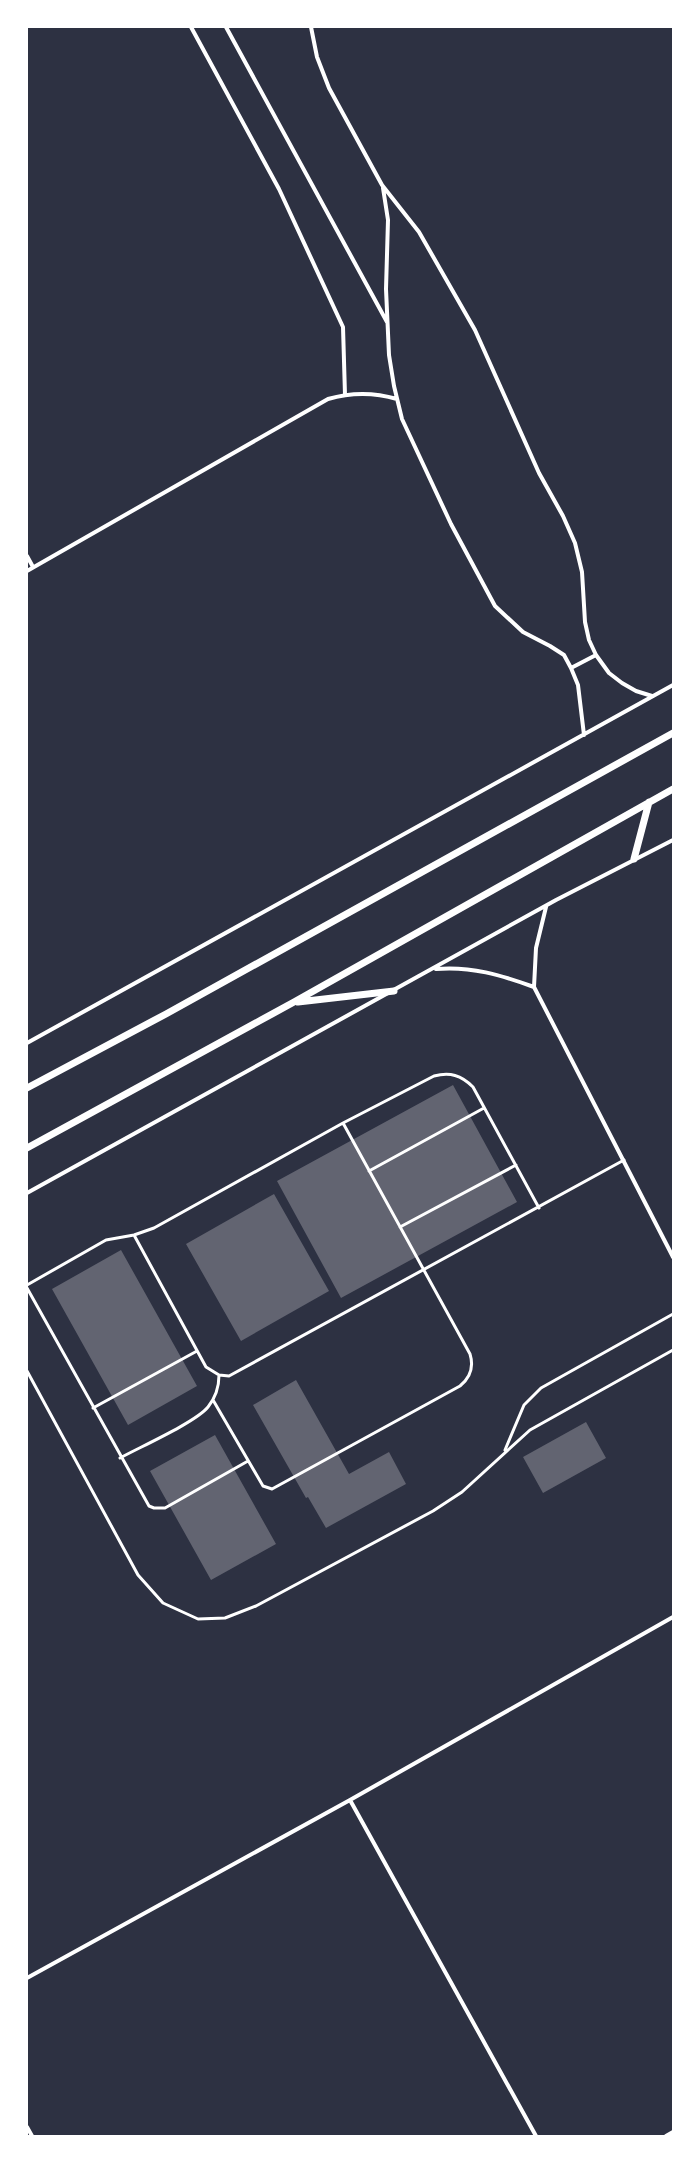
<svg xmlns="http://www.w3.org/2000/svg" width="700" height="2163" viewBox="0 0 700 2163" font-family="'Playfair Display',serif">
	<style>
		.building { fill: #626471 }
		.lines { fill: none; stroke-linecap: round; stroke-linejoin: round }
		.service { stroke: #fff; stroke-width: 3 }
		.minor { stroke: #fff; stroke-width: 4 }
		.tertiary { stroke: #fff; stroke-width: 7 }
	</style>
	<rect width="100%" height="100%" fill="#2d3142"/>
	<!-- building -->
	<path class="building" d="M453 1085 517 1202 341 1298 277 1181Z
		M274 1194 329 1291 241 1341 186 1244Z
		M121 1250 197 1386 128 1425 52 1289Z
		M296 1380 349 1474 389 1452 406 1484 326 1528 308 1497 306 1498 253 1405Z
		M586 1422 606 1458 543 1493 523 1457Z
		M215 1435 276 1544 211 1580 150 1471Z"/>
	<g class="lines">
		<!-- service -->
		<path class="service" d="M369 1171 484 1108
			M400 1227 516 1165
			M134 1235 206 1367 219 1375 229 1376 624 1160
			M27 1285 106 1240 134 1235 154 1228 343 1123 434 1076C450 1072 461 1075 473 1087L539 1208
			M27 1288 149 1506 154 1508H165L248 1461
			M27 1371 138 1575 163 1603 198 1619 225 1618 256 1606 433 1511 462 1492 530 1430 673 1350
			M213 1400 263 1486 272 1489 460 1386C471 1377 474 1367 470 1354L343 1123
			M93 1408 197 1351
			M505 1450 524 1405 541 1388 673 1314
			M120 1458C140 1447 196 1422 208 1407 216 1397 219 1387 219 1375"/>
		<!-- minor -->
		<path class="minor" d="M191 27 279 189 343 327 345 395
			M226 27 387 322
			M311 27 317 57 329 88 382 185 419 232 475 330 539 473 563 516 575 543 582 572 585 622 589 640 596 655 609 673 622 683 636 691 652 696
			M383 188 388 220 386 289 389 355 394 386 402 419 451 524 495 606 523 632 550 646 564 655 571 668 578 685 584 735
			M27 556 33 567
			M27 571 328 399C352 392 373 392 397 399
			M571 668 596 655
			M546 907 536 948 534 987 673 1257
			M436 969C471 966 501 975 534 987
			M27 1043 673 685
			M27 1193 556 900 673 840
			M350 1800 536 2136
			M27 1978 350 1800 673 1617
			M27 2127 32 2136
			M666 2136 673 2132"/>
		<!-- tertiary -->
		<path class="tertiary" d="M634 859 649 802
			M298 1002 394 991
			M27 1088 166 1014 673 733
			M27 1148 294 1002 673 789"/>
	</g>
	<!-- border -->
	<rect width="700" height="2163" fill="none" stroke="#ffffff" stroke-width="56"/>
</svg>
